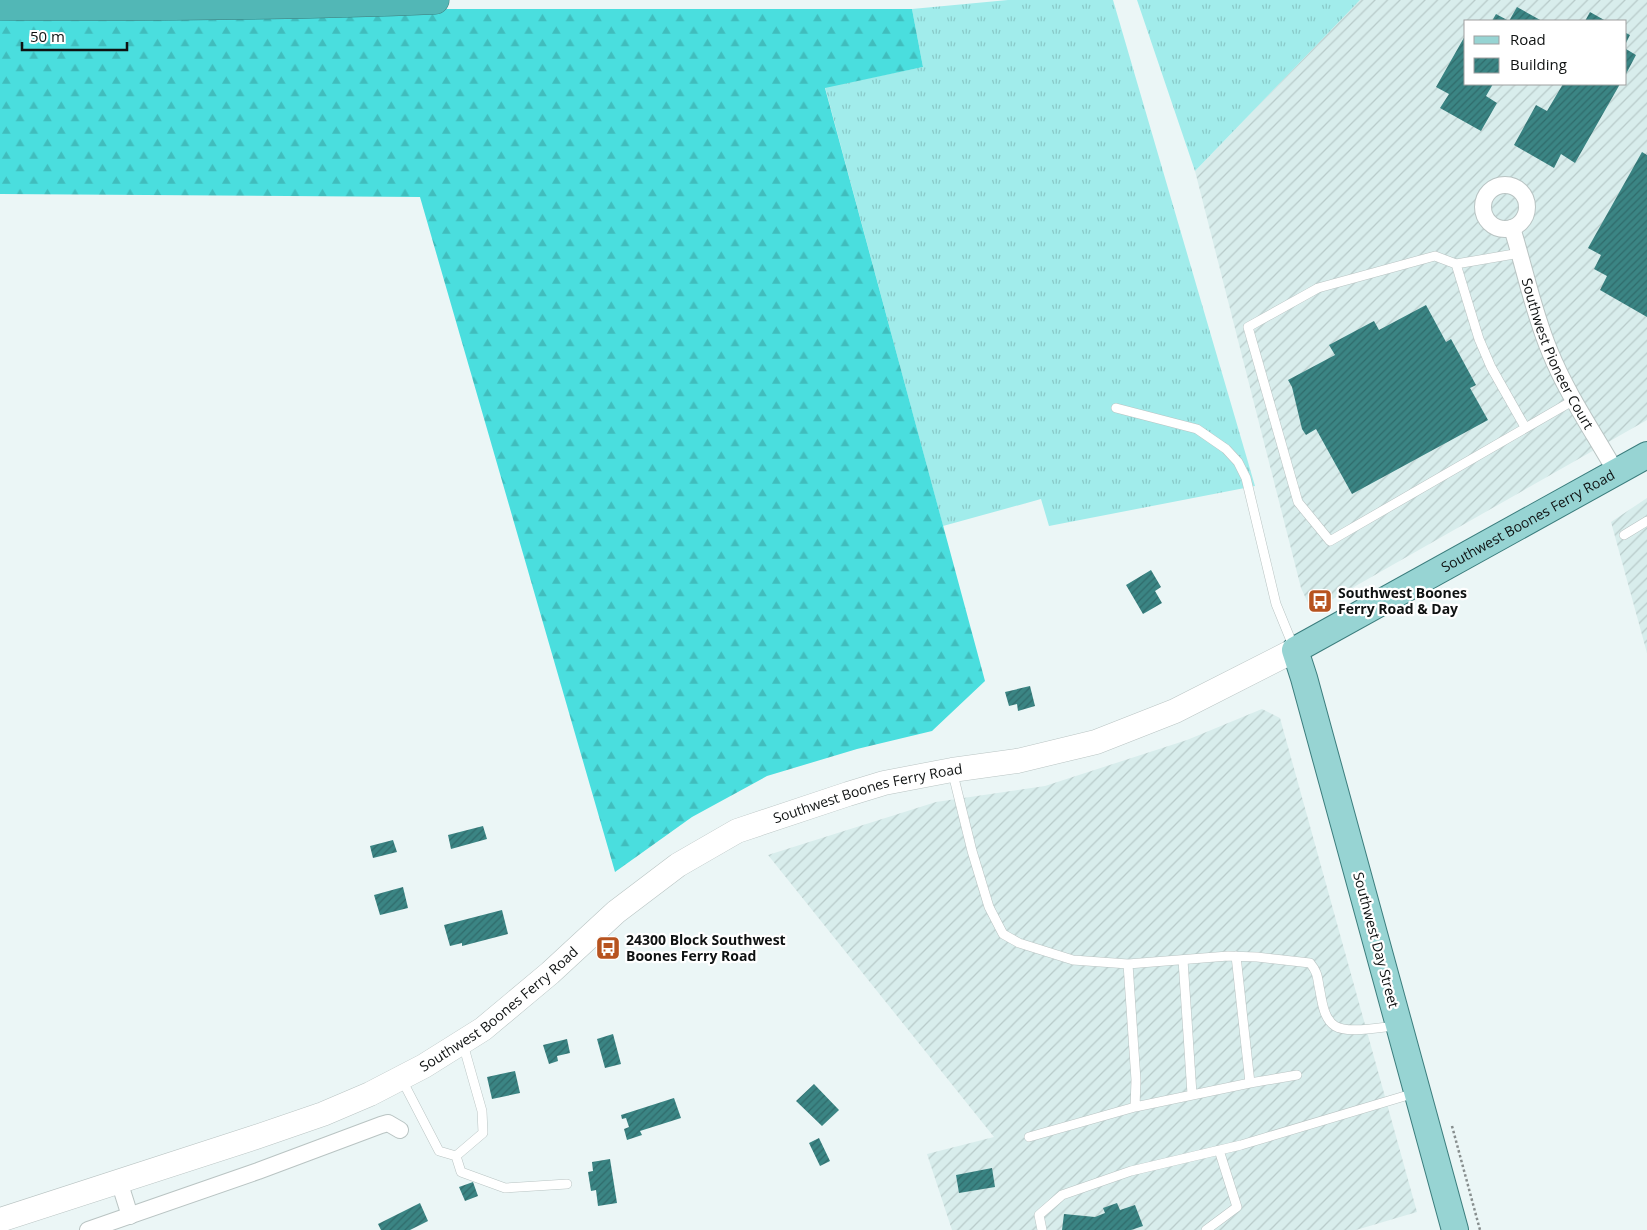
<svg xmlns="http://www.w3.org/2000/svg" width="1647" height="1230" viewBox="0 0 1647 1230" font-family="'Open Sans',sans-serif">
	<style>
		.industrial { fill: url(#industrial-furrows); fill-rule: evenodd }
		.grass { fill: url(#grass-tufts) }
		.forest { fill: url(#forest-firs) }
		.building { fill: url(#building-hatch) }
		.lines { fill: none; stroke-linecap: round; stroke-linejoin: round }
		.service-casing { stroke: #b9c4c3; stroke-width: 10 }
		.minor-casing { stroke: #b9c4c3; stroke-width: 18 }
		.secondary-casing { stroke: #b9c4c3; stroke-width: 25 }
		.primary-casing { stroke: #3b7d7d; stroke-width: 28 }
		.motorway-casing { stroke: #3b7d7d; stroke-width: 29 }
		.path { stroke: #878e8e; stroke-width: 2.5; stroke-dasharray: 2.5 2.5; stroke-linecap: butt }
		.service { stroke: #fff; stroke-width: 9 }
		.minor { stroke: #fff; stroke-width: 16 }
		.secondary { stroke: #fff; stroke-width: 24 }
		.primary { stroke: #97d4d3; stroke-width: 26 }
		.motorway { stroke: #52b7b6; stroke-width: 28 }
		.labels { text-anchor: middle; stroke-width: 4.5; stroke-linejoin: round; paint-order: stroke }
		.street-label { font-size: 14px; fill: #0f1212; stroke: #fff }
		.poi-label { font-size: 14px; font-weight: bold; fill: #0f1212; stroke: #fff; text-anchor: start }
	</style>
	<defs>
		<pattern id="industrial-furrows" width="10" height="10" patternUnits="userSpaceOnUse" patternTransform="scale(1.25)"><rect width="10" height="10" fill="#d8edec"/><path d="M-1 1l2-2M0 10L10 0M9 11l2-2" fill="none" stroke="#b8cac9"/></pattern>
		<pattern id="grass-tufts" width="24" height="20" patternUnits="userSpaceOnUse" patternTransform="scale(1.25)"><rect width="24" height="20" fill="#a1eceb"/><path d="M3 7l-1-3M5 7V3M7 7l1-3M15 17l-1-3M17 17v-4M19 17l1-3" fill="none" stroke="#89c9c8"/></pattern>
		<pattern id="forest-firs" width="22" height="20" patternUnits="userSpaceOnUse" patternTransform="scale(1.25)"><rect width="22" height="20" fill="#4adede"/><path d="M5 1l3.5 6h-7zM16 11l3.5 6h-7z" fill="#40bdbd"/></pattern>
		<pattern id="building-hatch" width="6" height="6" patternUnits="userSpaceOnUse" patternTransform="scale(1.25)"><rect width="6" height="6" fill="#3b8584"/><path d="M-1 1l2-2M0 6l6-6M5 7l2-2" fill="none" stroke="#306b6b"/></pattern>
	</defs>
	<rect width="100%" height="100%" fill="#ebf6f6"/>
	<!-- industrial -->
	<path class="industrial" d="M1360 0H1647V420L1324 604 1308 603 1301 588 1195 171ZM1466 21H1626V84H1466Z
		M1647 498V653L1611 522Z
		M1262 709 1280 718 1417 1212 1356 1230H952L927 1154 994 1137 768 855 936 802 1045 786 1187 740Z"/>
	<!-- grass -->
	<path class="grass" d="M1008 0H1113L1255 486 1049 526 1041 499 943 526 825 87 923 67 912 9Z
		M1137 0H1360L1195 171Z"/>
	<!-- forest -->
	<path class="forest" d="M0 9H912L923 67 825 88 985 681 932 731 857 749 767 776 692 817 615 872 420 197 0 194Z"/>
	<!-- building -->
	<path class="building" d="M1517 7 1542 21H1492L1496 14 1509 21Z
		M1590 12 1606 21H1585Z
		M1626 33 1630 35 1626 43Z
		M1466 34V84H1493L1486 96 1497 103 1481 131 1440 108 1449 94 1436 87Z
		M1626 49 1636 55 1626 74Z
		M1563 84H1620L1575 163 1561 154 1554 168 1514 145 1536 105 1547 111Z
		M1642 152 1647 155V317L1600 290 1607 276 1594 269 1601 255 1588 248Z
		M1426 305 1446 342 1451 339 1476 385 1470 388 1488 420 1352 494 1316 429 1306 435 1302 429 1292 387 1288 380 1335 355 1329 345 1374 321 1379 330Z
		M1151 570 1161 587 1155 591 1162 603 1143 614 1126 585Z
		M1030 686 1035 706 1018 711 1017 704 1009 706 1005 692Z
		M483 826 487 839 451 849 448 835Z
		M393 840 397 852 373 858 370 846Z
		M403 887 408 908 380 915 374 895Z
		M502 910 508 934 462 946V943L450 946 444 925Z
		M613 1034 621 1064 605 1068 597 1039Z
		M567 1039 570 1053 557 1056 558 1061 549 1064 543 1045Z
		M515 1071 520 1093 492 1099 487 1077Z
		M814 1084 839 1110 822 1126 796 1101Z
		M674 1098 681 1118 640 1131 642 1135 627 1140 624 1129 629 1127 626 1118 622 1119 621 1115Z
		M819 1138 830 1161 820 1166 809 1143Z
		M610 1159 617 1203 598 1206 596 1190 591 1191 588 1172 593 1171 592 1162Z
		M992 1168 995 1187 959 1193 956 1175Z
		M473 1182 478 1196 465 1201 459 1187Z
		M420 1203 428 1221 410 1230H381L378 1224Z
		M1117 1203 1120 1210 1135 1205 1143 1226 1131 1230H1062L1064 1214 1095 1217 1105 1213 1103 1208Z"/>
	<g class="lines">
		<defs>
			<path id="service" d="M1520 253 1456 264 1435 256 1318 288 1248 327 1298 502 1330 541 1574 400
				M1456 264 1479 339 1491 367 1525 427
				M1116 408 1197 429 1226 449 1238 462 1246 478 1276 604 1294 648
				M1624 535 1647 521
				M952 770 972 851 989 907 1003 934 1019 943 1073 960 1128 964 1228 956 1257 957 1310 963C1319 974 1317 978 1320 991 1322 1002 1324 1019 1335 1026 1347 1034 1381 1027 1396 1026
				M1183 960 1192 1094
				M401 1078 439 1151 456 1156 483 1133 482 1111 463 1044
				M1250 1083 1297 1075
				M1135 1107 1250 1083 1236 956
				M1029 1137 1135 1107 1136 1080 1128 964
				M456 1156 461 1172 505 1188 567 1184
				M1042 1230 1039 1215 1062 1195 1131 1171 1241 1145 1415 1093
				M1206 1230 1237 1207 1219 1150"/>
			<g id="minor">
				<circle cx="1505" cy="207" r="22"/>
				<path id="s1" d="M1512 228C1525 269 1533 312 1550 352 1567 394 1594 433 1616 472"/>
				<path d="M119 1181 130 1216"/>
				<path d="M88 1230 258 1171 381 1125 388 1123 400 1130"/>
			</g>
			<g id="secondary">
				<path id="s2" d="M0 1220 253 1138 323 1114 370 1094 424 1066 483 1029 550 973 616 912 678 865 737 831 848 794 884 783 952 770 1017 761 1096 742 1175 711 1295 650"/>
			</g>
			<g id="primary">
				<path id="s3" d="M1455 1230 1304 678 1295 650 1647 455"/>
			</g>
			<path id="motorway" d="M0 6C145 7 290 6 435 0"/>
		</defs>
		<!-- service casing -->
		<use href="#service" class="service-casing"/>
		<!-- minor casing -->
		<use href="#minor" class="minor-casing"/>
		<!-- secondary casing -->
		<use href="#secondary" class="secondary-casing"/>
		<!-- primary casing -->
		<use href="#primary" class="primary-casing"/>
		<!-- motorway casing -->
		<use href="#motorway" class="motorway-casing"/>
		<!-- path -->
		<path class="path" d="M1452 1126 1480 1230"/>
		<!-- service -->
		<use href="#service" class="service"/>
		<!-- minor -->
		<use href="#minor" class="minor"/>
		<!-- secondary -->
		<use href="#secondary" class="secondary"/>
		<!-- primary -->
		<use href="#primary" class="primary"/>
		<!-- motorway -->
		<use href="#motorway" class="motorway"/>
	</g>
	<!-- icons -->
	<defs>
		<symbol id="bus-square" viewBox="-11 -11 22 22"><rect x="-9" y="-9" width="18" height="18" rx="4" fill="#b7531f" stroke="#fff"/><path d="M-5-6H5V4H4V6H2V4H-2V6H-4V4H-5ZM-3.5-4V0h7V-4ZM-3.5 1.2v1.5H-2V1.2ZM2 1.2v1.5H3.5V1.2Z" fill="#fff"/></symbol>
	</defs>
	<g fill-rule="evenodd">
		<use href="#bus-square" x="1306" y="587" width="28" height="28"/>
		<use href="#bus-square" x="594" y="934" width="28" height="28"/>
	</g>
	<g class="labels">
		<!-- street labels -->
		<g class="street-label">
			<text dy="5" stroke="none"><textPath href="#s1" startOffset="134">Southwest Pioneer Court</textPath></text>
			<text dy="5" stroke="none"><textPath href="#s3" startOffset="868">Southwest Boones Ferry Road</textPath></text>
			<text dy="5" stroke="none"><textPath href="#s2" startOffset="981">Southwest Boones Ferry Road</textPath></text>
			<text transform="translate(1376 940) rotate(75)" y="5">Southwest Day Street</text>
			<text dy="5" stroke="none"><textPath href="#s2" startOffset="546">Southwest Boones Ferry Road</textPath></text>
		</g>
		<!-- poi labels -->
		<g class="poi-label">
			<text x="1338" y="598">Southwest Boones<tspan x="1338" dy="16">Ferry Road &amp; Day</tspan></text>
			<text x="626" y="945">24300 Block Southwest<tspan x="626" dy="16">Boones Ferry Road</tspan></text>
		</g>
	</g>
	<!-- legend -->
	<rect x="1464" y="20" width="162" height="65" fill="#ffffff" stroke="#9fa0a0"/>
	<rect x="1474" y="36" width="25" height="8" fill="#97d4d3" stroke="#9fa0a0"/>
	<text x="1510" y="45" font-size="15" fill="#0f1212">Road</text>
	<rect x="1474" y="58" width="25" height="15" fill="url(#building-hatch)" stroke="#9fa0a0"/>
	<text x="1510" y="70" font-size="15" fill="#0f1212">Building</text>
	<!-- scale -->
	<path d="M22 42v8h105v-8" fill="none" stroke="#0f1212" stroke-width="2.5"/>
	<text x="30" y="42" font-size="15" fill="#0f1212" stroke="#ffffff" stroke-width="4" paint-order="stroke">50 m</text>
</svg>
